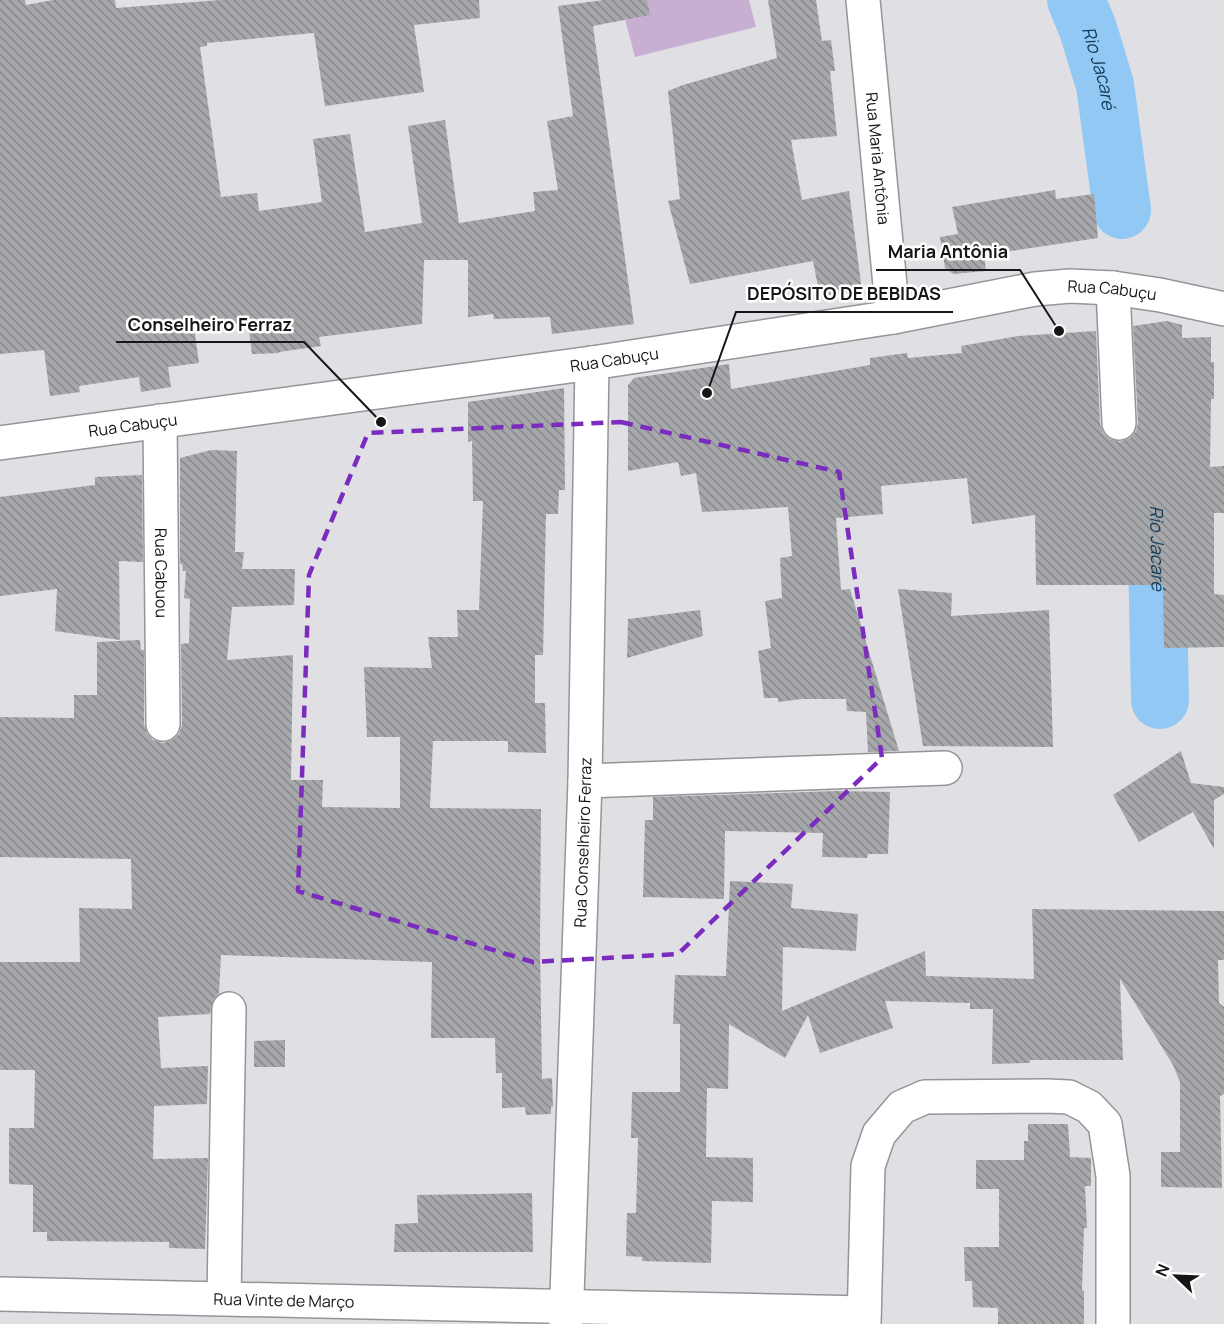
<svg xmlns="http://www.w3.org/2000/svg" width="1224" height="1324" viewBox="0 0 1224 1324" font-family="Manrope,sans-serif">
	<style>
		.green { fill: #c8afd2 }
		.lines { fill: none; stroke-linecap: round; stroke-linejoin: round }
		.river { stroke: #92c8f4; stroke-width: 58 }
		.building { fill: url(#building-back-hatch) }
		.minor-casing { stroke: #959599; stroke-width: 36 }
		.minor { stroke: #fff; stroke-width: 33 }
		.marked { fill: none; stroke: #7b2cbf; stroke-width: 4.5; stroke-dasharray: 12 8; stroke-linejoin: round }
		.labels { text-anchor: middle; stroke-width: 5; stroke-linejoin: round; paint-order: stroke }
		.street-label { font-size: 16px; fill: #161617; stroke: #fff }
		.water-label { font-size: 18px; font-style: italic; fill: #133c5a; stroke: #fff }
		.leader { fill: none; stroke: #161617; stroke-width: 2 }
		.callout-dot { fill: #161617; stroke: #fff; stroke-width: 2 }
		.callout-label { font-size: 18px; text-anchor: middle; font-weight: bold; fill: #161617; stroke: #fff; stroke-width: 5; stroke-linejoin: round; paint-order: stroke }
	</style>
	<defs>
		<pattern id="building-back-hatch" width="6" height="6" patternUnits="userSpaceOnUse" patternTransform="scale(1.5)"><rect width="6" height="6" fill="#a6a8ab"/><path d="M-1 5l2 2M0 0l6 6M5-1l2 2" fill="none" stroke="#86888a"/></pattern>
	</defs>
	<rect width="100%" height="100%" fill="#e0e0e4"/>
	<!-- green -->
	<path class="green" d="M620 0H749L756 27 635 57Z"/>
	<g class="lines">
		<!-- river -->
		<g class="river">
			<path id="s1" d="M1076 0 1088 29 1105 85 1122 210"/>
			<path id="s2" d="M1156 504 1160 700"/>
		</g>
	</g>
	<!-- building -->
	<path class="building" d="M0 0H25L26 5 53 0H115L116 8 220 0H479L480 18 414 25 424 92 325 106 314 33 207 43V46L200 47 221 197 257 193 259 211 322 202 313 139 350 134 365 232 422 223 408 126 445 120 459 223 535 211 533 192 558 190 547 121 573 116 558 6 604 0H647L650 15 593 26 634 324 552 334 550 317 494 319 493 314 468 317V260H424L422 324 319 337 321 346 279 352V353L252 354 248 323 194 327 199 363 168 367 171 387 141 392 139 377 79 386 80 392 50 396 44 350 0 354Z
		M768 0H816L822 41 831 40 835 71H830L837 136 791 140 802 200 849 191 862 291 820 297 813 261 690 284 668 201 680 199 668 91 683 85 777 58Z
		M1055 190 1056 199 1094 194 1098 238 984 255 986 271 953 274 945 268 940 237 958 234 952 207Z
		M1167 321 1182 325V338L1211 337V362H1214V399H1211L1210 467 1224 466V513H1214V594L1224 595V647L1164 648 1163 585H1036L1035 515 972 524 967 478 881 486 883 514 836 518 841 590 850 589 899 751 868 752 866 712 847 711 846 699H802L778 702V698H764L758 651 771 648 765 601 782 598 780 558 792 556 788 507 702 512 696 473 681 476 678 462 628 471V385L634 378 729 364 731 389 870 365V358L907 353 908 358 962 353 961 346 1018 336 1096 331 1100 424 1104 434 1110 439 1120 442 1130 438 1136 431 1138 423 1133 326Z
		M564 388 565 490H559L558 514H546L543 655H535V703H545L546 753 508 752V741H433L430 808 541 809 540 946 542 1079 552 1078 553 1107H551V1114L526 1115 525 1107 502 1108V1073H496L495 1038H431L432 962 221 955 219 993 213 1000 210 1014 158 1017 161 1068 208 1066 207 1104 154 1106 153 1159 208 1158 205 1249 169 1248V1242L47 1241V1232H33V1185L9 1184V1128H34L35 1070H0V962H80L79 908 132 909 131 859 0 857V717L74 718V695H97V642L140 640 141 650H144V724L147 733 153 740 163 743 172 740 179 734 182 724 181 644 189 643 190 599 184 598 186 571H183L182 564H180V458L211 450 237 451 235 552H244L242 569H295L294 605 232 607 227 660 293 655 291 780H323L322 807 400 808V737H367L364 667 432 668 428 637H458L457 610H479L483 501H473L472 441 468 442V402Z
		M142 475 143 562 119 561 120 640 55 631 57 589 0 596V497L95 485V477Z
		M898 589 952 593 951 616 1049 610 1053 747 923 746Z
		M700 610 703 636 627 658 628 619Z
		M1181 751 1191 783 1224 787V794L1214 800V849L1193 812 1139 842 1113 795Z
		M837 791 890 792 888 854H868L867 858 822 857 823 833 725 831 724 899 643 897 645 820H653V797Z
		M730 881 793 884 791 908 858 914 856 951 783 947 782 1011 925 951 926 976 1034 979 1032 909 1224 911V960H1218L1219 1003 1224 1007V1094L1220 1096 1222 1188 1161 1187V1152H1180V1082L1173 1065 1120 979 1123 1060H1030V1063L992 1064 993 1009H970V1003L885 1001 893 1028 820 1053 808 1015 785 1058 729 1024 728 1089 707 1088 706 1157 753 1158V1202L712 1201 711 1263 642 1261V1257L626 1256 627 1213H636L638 1138H631L632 1092H680V1024H673L675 975 726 976Z
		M285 1040V1067H254V1041Z
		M1028 1124H1068L1070 1157 1091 1158V1186H1085L1087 1228H1084L1082 1290 1084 1291V1324H998V1308L973 1307 972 1281H965L964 1247H999V1189H976V1160H1024V1141H1028Z
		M532 1193 533 1252H394L395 1224 418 1223 417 1195Z"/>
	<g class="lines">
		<defs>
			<g id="minor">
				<path id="s3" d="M863 0 893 317"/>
				<path d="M1113 288 1119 423"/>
				<path id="s4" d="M160 421 163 724"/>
				<path id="s5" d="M0 443 592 363 893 317 1035 289 1070 286 1113 288 1160 295 1224 309"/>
				<path d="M585 781 945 768"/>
				<path id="s6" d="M0 1294 864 1313"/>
				<path d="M224 1298 229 1009"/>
				<path id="s7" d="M566 1324 585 781 592 363"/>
				<path d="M864 1324 868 1166 879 1134 902 1107 925 1097 1047 1096 1069 1097 1089 1107 1105 1124 1113 1176V1324"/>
			</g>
		</defs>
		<!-- minor casing -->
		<use href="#minor" class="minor-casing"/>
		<!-- minor -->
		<use href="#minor" class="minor"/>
	</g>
	<!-- marked area -->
	<path class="marked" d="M621 422 839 472 882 758 678 954 533 962 298 891 309 575 368 433Z"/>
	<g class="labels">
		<!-- street labels -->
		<g class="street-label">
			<text dy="6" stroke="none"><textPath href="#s3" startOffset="159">Rua Maria Antônia</textPath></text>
			<text dy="6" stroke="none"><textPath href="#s5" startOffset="1124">Rua Cabuçu</textPath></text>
			<text dy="6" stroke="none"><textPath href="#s5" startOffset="620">Rua Cabuçu</textPath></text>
			<text dy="6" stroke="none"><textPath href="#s5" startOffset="134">Rua Cabuçu</textPath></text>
			<text dy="6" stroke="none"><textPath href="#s4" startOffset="152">Rua Cabuou</textPath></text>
			<text dy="6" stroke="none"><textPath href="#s7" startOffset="482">Rua Conselheiro Ferraz</textPath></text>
			<text dy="6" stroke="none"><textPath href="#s6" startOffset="284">Rua Vinte de Março</textPath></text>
		</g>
		<!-- water labels -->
		<g class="water-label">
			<text dy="6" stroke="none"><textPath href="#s1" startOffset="72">Rio Jacaré</textPath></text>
			<text dy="6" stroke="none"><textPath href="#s2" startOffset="44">Rio Jacaré</textPath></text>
		</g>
	</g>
	<!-- callouts -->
	<path class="leader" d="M1059 331L1020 270H876M707 393L736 312H953M381 422L304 342H116"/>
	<g class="callout-dot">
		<circle cx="1059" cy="331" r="6"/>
		<circle cx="707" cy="393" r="6"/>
		<circle cx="381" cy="422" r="6"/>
	</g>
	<g class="callout-label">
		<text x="948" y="258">Maria Antônia</text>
		<text x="844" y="300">DEPÓSITO DE BEBIDAS</text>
		<text x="210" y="331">Conselheiro Ferraz</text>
	</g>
	<!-- north arrow -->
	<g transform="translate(1176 1276) rotate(293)" stroke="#ffffff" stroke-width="4.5" paint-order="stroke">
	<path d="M0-4.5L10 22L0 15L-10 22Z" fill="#161617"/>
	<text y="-9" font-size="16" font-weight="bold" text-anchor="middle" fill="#161617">N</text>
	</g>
</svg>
